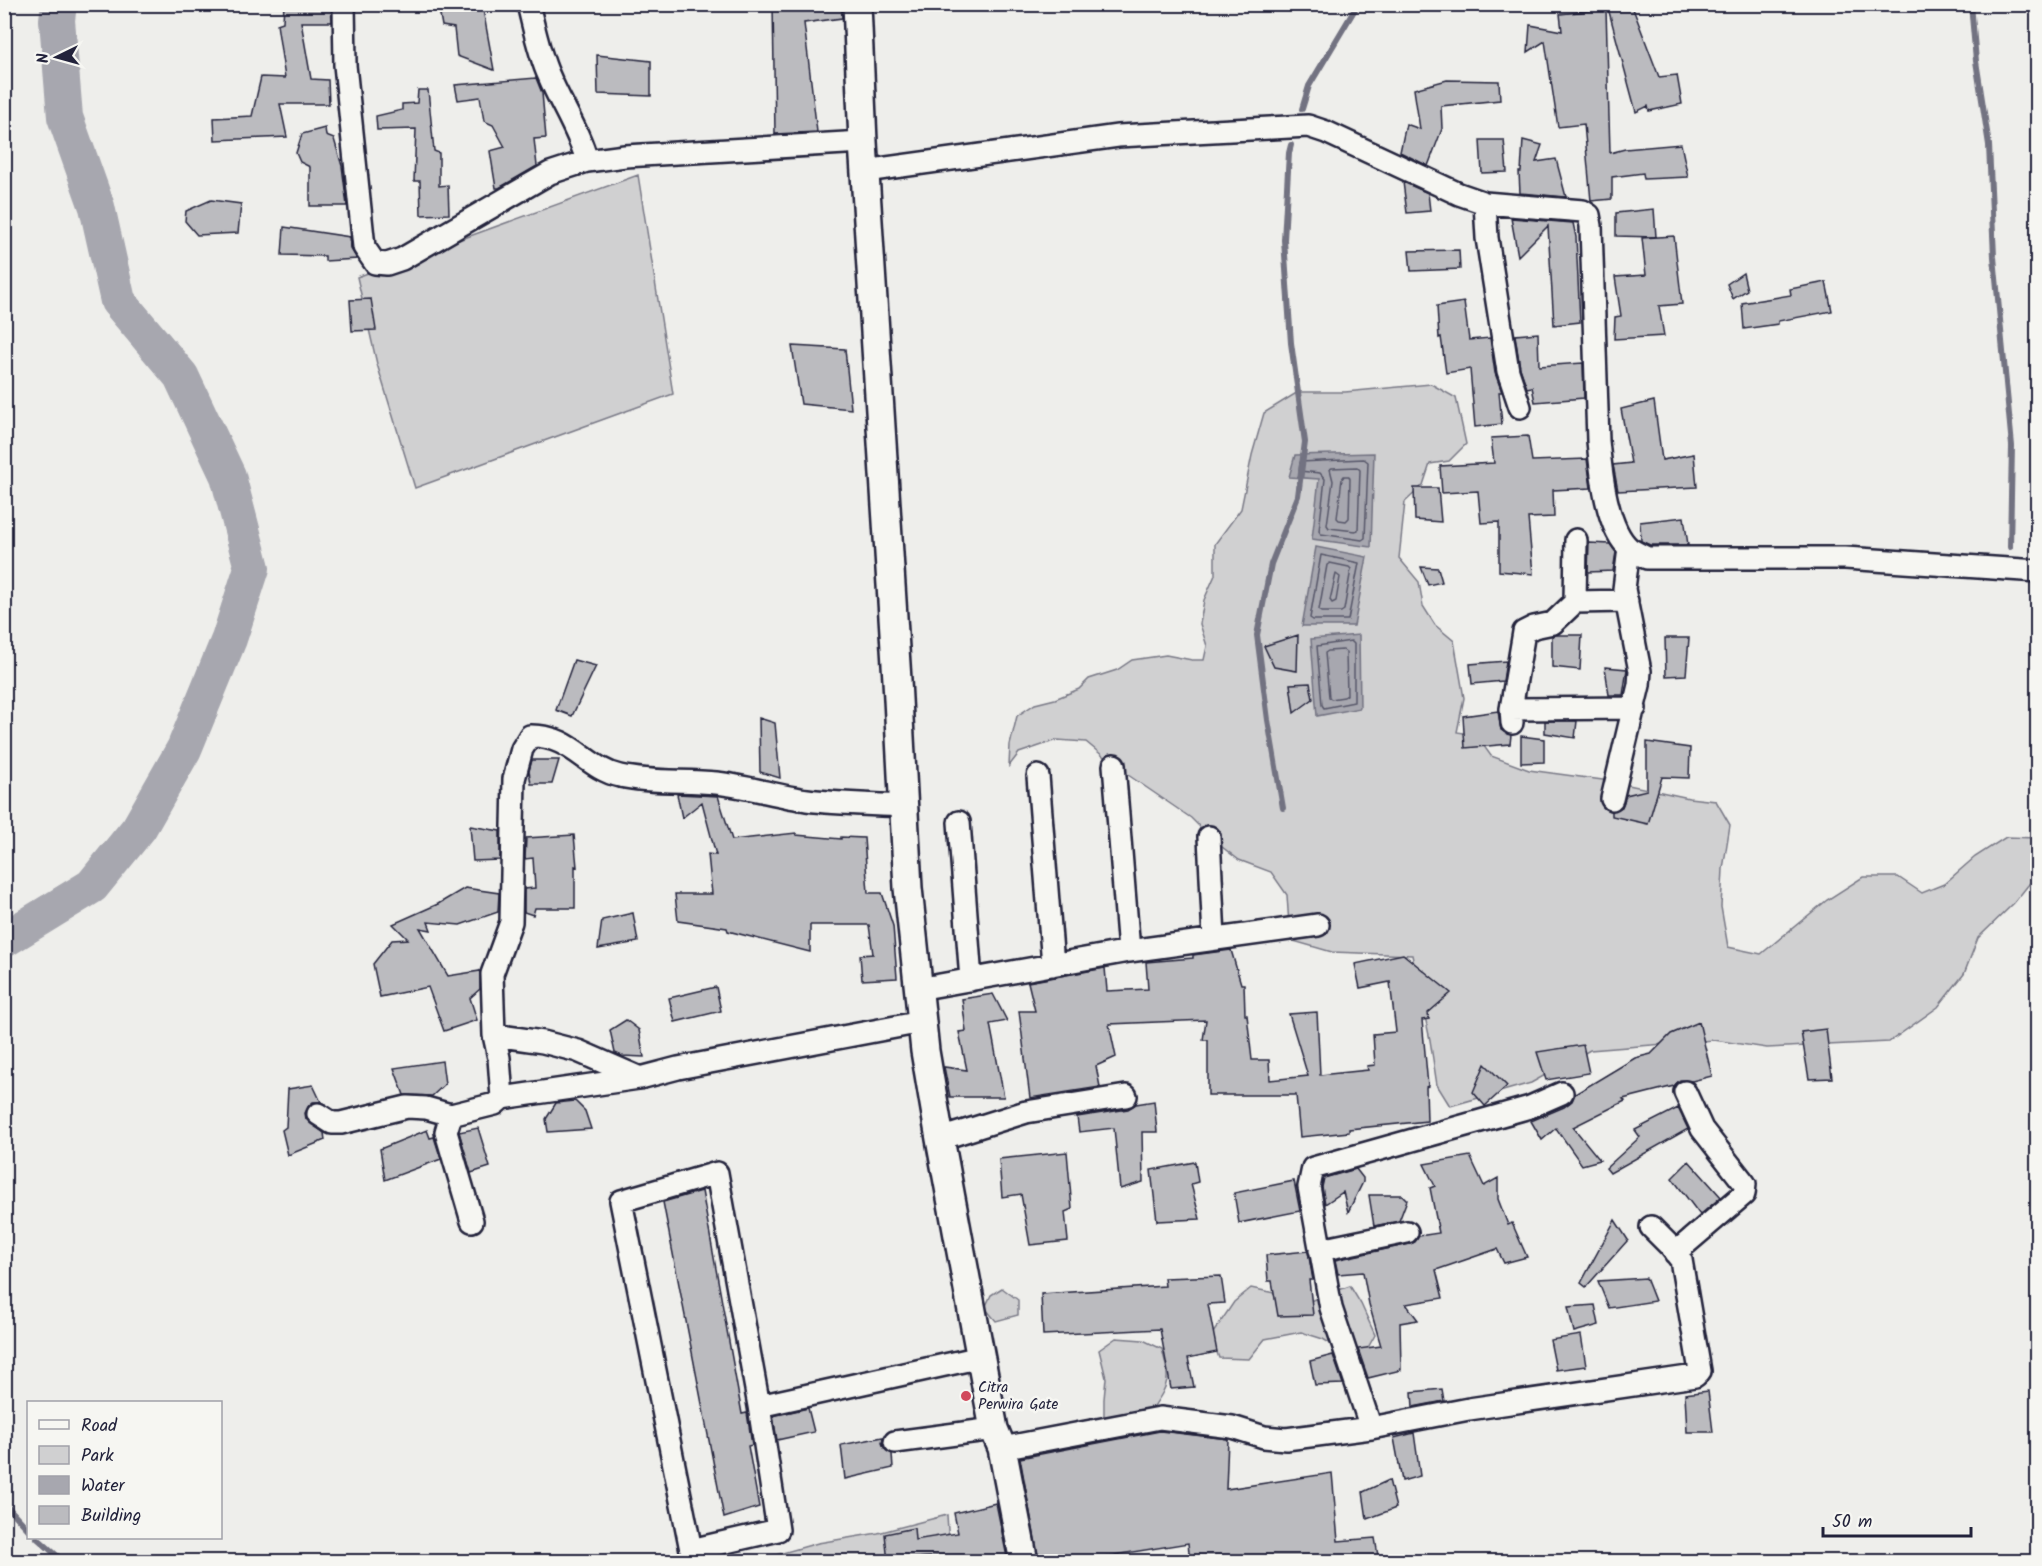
<svg xmlns="http://www.w3.org/2000/svg" width="2042" height="1566" viewBox="0 0 2042 1566" font-family="Kalam,sans-serif">
	<style>
		.green { fill: #d0d0d1; stroke: #797986; stroke-width: 1.5 }
		.water { fill: #a7a7af; stroke: #727281; stroke-width: 1.5 }
		.lines { fill: none; stroke-linecap: round; stroke-linejoin: round }
		.shore { stroke: #575769; stroke-width: 1.5 }
		.stream { stroke: #727281; stroke-width: 6 }
		.river { stroke: #a7a7af; stroke-width: 36 }
		.building { fill: #bbbbbf; stroke: #22223b; stroke-width: 1.5 }
		.minor-casing { stroke: #22223b; stroke-width: 26 }
		.tertiary-casing { stroke: #22223b; stroke-width: 32 }
		.minor { stroke: #f6f6f2; stroke-width: 21 }
		.tertiary { stroke: #f6f6f2; stroke-width: 27 }
		.poi-dot { fill: #d1495b; stroke: #f6f6f2; stroke-width: 2 }
		.labels { text-anchor: middle; stroke-width: 5; stroke-linejoin: round; paint-order: stroke }
		.poi-label { font-size: 15px; fill: #22223b; stroke: #f6f6f2; text-anchor: start }
	</style>
	<rect width="100%" height="100%" fill="#eeeeeb"/>
	<filter id="ink" filterUnits="userSpaceOnUse"><feTurbulence type="fractalNoise" baseFrequency=".0167" numOctaves="2"/><feDisplacementMap in="SourceGraphic" scale="12" xChannelSelector="R" yChannelSelector="G"/><feConvolveMatrix kernelMatrix="1 2 1 2 8 2 1 2 1" color-interpolation-filters="sRGB"/></filter>
	<g filter="url(#ink)">
		<!-- green -->
		<path class="green" d="M638 175 673 394 415 488 377 364 357 277Z
			M1431 384 1456 398 1466 444 1449 461 1430 464 1423 485 1405 502 1399 558 1419 582 1423 606 1435 625 1454 641 1464 698 1457 732 1476 735 1491 756 1529 770 1610 781 1689 798 1716 801 1730 825 1723 869 1721 907 1728 947 1761 954 1827 900 1863 877H1898L1922 893 1944 884 1975 857 2006 837 2037 838V874L2014 903 1978 938 1964 974 1938 1007 1889 1042 1767 1048 1714 1040 1590 1050 1531 1083 1450 1106 1437 1085 1430 1040 1412 955 1332 952 1290 940 1287 895 1271 872 1239 860 1213 840 1191 818 1115 766 1086 742 1057 740 1019 753 1009 766 1010 745 1017 716 1035 704 1055 699 1079 689 1089 679 1117 670 1132 660 1166 655 1192 660H1204L1207 646 1200 624 1204 600 1215 575V544L1241 509 1252 455 1264 413 1298 392H1345Z
			M1350 1286 1361 1304 1375 1335 1360 1362 1323 1339 1301 1332 1265 1339 1249 1359 1219 1358 1211 1336 1234 1302 1251 1288 1274 1293 1279 1316 1319 1297Z
			M1002 1288 1018 1300V1315L996 1321 985 1308 991 1295Z
			M1116 1338 1143 1340 1162 1349C1170 1380 1170 1383 1152 1409L1104 1420V1399L1106 1378 1099 1350Z
			M947 1515 950 1561 767 1562 768 1557 818 1543 878 1533Z"/>
		<!-- water -->
		<path class="water" d="M1374 453 1371 547 1312 539 1319 479 1289 477 1295 455Z
			M1316 547 1367 557 1354 626H1302Z
			M1359 635 1360 708 1317 716 1311 639Z"/>
		<g class="lines">
			<!-- shore -->
			<path class="shore" d="M1364 459 1368 462 1365 538 1362 540 1321 534 1319 531 1325 479 1320 473 1299 471 1300 462Z
				M1357 467 1360 470 1358 530 1355 531 1329 528 1327 525 1333 481 1330 469 1332 468Z
				M1344 476H1349L1350 479 1349 518 1346 521 1339 520 1337 518 1342 479Z
				M1321 555 1359 563 1348 620H1313L1310 618Z
				M1330 563 1349 567 1351 569 1344 610 1341 612H1322L1319 610 1327 565Z
				M1336 574 1340 577 1336 601 1332 603 1330 600Z
				M1351 641 1354 644V702L1324 708 1322 705 1317 646Z
				M1343 650 1346 652 1347 695 1344 697 1331 699 1329 697 1325 653 1328 651Z"/>
			<!-- stream -->
			<path class="stream" d="M1971 4 1976 61 1989 145 1994 257 2012 446 2010 547
				M1302 109 1309 86 1358 4
				M1283 808 1268 720 1257 635 1271 564 1298 496 1305 442 1291 343 1284 240 1289 153 1291 145
				M4 1503 28 1529
				M37 1538 64 1562"/>
			<!-- river -->
			<path class="river" d="M4 940 92 886 139 828 184 749 229 639 252 568 228 476 181 376 118 301 97 207 65 117 57 20 59 4"/>
		</g>
		<!-- building -->
		<path class="building" d="M284 4H331L332 22H301L311 79 328 80 329 104H280L287 137 215 140 214 118 252 116 261 77 285 78 277 24 283 22Z
			M438 4H482L494 70 457 56 454 28 442 26Z
			M773 4H841L842 18 804 23 817 132 775 134Z
			M1632 6 1659 77 1677 75 1682 104 1649 111 1648 106 1636 112 1608 8Z
			M1606 9 1610 153 1625 149 1681 144 1688 177 1644 179 1643 173 1612 177V199L1591 201 1584 124 1558 127 1545 41 1528 52 1530 25 1562 31 1560 14Z
			M597 55 651 61V96L598 94Z
			M536 78 542 93 546 138 534 139 537 166 499 188H496L490 151 505 147 493 125 484 121 480 97 458 100 455 85Z
			M1447 80 1499 81 1500 100 1441 106 1442 129 1428 166 1400 152 1406 124 1420 129 1414 89Z
			M418 90H428L434 151 439 153V186L448 185 449 214 421 215 420 181H414L416 129 377 130 376 116 402 110V104L417 103Z
			M325 128 326 136 334 139 342 166 347 206H310V167L300 162 296 153 302 134Z
			M1480 140H1504L1507 172 1482 173Z
			M1523 140 1542 145 1536 162 1556 159 1566 197 1520 193 1519 172H1521Z
			M1403 182 1428 193 1430 211 1407 213Z
			M211 200 241 204 238 233 197 235 185 221 186 211Z
			M1654 209 1656 237 1616 236V213Z
			M1511 218 1573 223 1576 237 1580 322 1554 325 1548 226 1518 256Z
			M284 227 350 237 351 249 357 259 325 261V256L282 255Z
			M1674 236 1682 304 1659 306 1664 336 1614 339 1615 317 1621 316 1615 277 1646 275 1642 238Z
			M1459 250 1460 269 1411 271 1409 251Z
			M1743 273 1747 290 1733 299 1727 284Z
			M1826 282 1832 311 1778 321V324L1744 329 1742 303 1791 295 1790 289Z
			M371 299 376 330 352 331 350 300Z
			M1464 302 1469 340 1490 338 1495 373 1502 392H1499L1502 424 1475 427 1470 369 1446 373 1441 337 1439 338 1437 306Z
			M1538 333 1539 366 1583 363 1584 398 1535 402 1532 387 1527 388 1520 368 1515 335Z
			M792 346 845 349 851 409 801 404Z
			M1654 401 1662 460 1694 454 1697 487 1618 491 1613 465 1631 463 1621 409Z
			M1528 436 1532 461 1587 459 1591 488 1553 490 1554 517 1528 518 1533 574 1499 571V522L1481 523 1478 491 1442 493 1440 466 1494 463 1491 438Z
			M1414 488H1438L1441 522 1415 520Z
			M1684 517 1688 545H1650L1641 541 1640 522Z
			M1589 543 1610 544 1616 552 1613 571 1588 572Z
			M1421 567 1438 568 1442 582 1428 585Z
			M1298 635 1297 671 1274 667 1264 646Z
			M1556 635H1582L1580 670 1552 667V636Z
			M1665 638H1689L1686 675 1666 676Z
			M574 660 596 666 572 716 556 710Z
			M1506 661 1503 681 1472 684 1470 664Z
			M1605 667 1627 669 1623 695H1609Z
			M1310 683 1313 699 1294 713 1290 684Z
			M1498 711 1501 730 1511 735 1510 744 1465 748 1463 716Z
			M759 718 775 723 780 778 760 772Z
			M1545 721H1577L1575 738 1545 733Z
			M1521 736 1544 739V762L1521 763Z
			M1647 742 1690 748 1689 778 1662 777 1648 824 1612 816V811L1622 807 1626 795 1647 790Z
			M532 760H559L552 784H531L529 771Z
			M677 794 718 796 732 840 796 833V835L841 839V837L864 838 868 893H882L893 926 897 978 862 980 860 955 873 954 869 925H810V952L728 931 727 928 678 921 675 894H712L708 854 716 855 702 802 682 818Z
			M470 826 500 831V860L473 861Z
			M574 835 577 867 575 866V908H535L533 915 524 912V889L535 888 533 858 525 859 526 838Z
			M465 888 499 893 498 912 460 925 428 922 431 930 420 928 448 976 480 971V989L470 998 477 1020 444 1031 428 987 380 997 373 964 392 940 408 939 393 924 438 904Z
			M633 913 638 942 598 949 602 920Z
			M1231 950 1241 984H1244L1245 1015H1247L1252 1060H1269L1270 1080 1308 1076 1289 1014 1317 1012 1320 1075 1368 1070 1367 1066 1375 1065 1373 1034 1396 1032 1390 982 1360 988 1355 964 1403 954 1451 993 1428 1013 1429 1019 1422 1020 1428 1086 1426 1087 1427 1121 1349 1129V1132L1300 1137 1296 1095H1208V1040H1203L1206 1020 1109 1024 1116 1057 1096 1066 1100 1087 1030 1098 1019 1011H1035L1028 982 1105 968 1107 991 1148 989 1146 962 1193 958V955Z
			M716 987 721 1011 675 1022 669 998Z
			M993 994 1007 1021 990 1024 1004 1097H950L944 1067 967 1070 959 1032 966 1031 962 999Z
			M626 1020 639 1030 644 1057 622 1056 615 1053 610 1030Z
			M1699 1022 1712 1076 1692 1081 1680 1080 1674 1086 1623 1099 1625 1101 1573 1127 1600 1160 1582 1165 1556 1128 1542 1140 1531 1121 1564 1107 1572 1101 1575 1094 1635 1058 1651 1054 1671 1034Z
			M1826 1029 1832 1078 1809 1079 1801 1032Z
			M1583 1045 1589 1073 1546 1080 1537 1052Z
			M442 1061 445 1084 432 1096 404 1095 394 1068Z
			M1485 1064 1507 1086 1485 1106 1473 1092Z
			M313 1085 321 1102H313L308 1107 305 1113 306 1119 324 1133 325 1140 288 1155 282 1130 286 1127 288 1089Z
			M575 1101 585 1111 591 1129 548 1132 546 1119 556 1103Z
			M1154 1101 1157 1132H1142L1143 1182 1120 1189 1114 1128 1079 1132 1077 1117 1128 1109 1136 1104Z
			M1678 1108 1688 1129 1610 1173 1606 1168 1640 1137 1635 1130Z
			M478 1128 490 1167 471 1173 459 1132Z
			M427 1130 430 1138 434 1137 441 1159 385 1180 380 1149Z
			M1067 1152 1072 1209 1065 1212 1068 1241 1030 1245 1021 1194 1002 1197 999 1159Z
			M1470 1156 1484 1186 1498 1178V1199L1508 1225 1512 1223 1527 1257 1504 1263 1497 1249 1436 1270 1443 1298 1406 1304 1418 1320 1400 1323 1401 1370 1368 1378 1358 1349 1381 1346 1369 1304 1363 1272 1338 1274 1335 1260 1410 1244 1415 1242 1419 1236 1439 1233 1430 1188 1435 1186 1424 1164Z
			M1689 1161 1721 1197 1700 1215 1672 1178Z
			M1195 1162 1198 1182 1191 1184 1200 1219 1157 1221 1151 1170Z
			M1356 1169 1363 1178V1182L1348 1212 1343 1192 1325 1204 1322 1187 1324 1178Z
			M1294 1181 1300 1211 1239 1223 1234 1193Z
			M702 1191 742 1414 747 1413 752 1445 748 1446 759 1507 724 1518 663 1202Z
			M1369 1195H1402L1407 1200 1399 1221 1374 1226Z
			M1615 1220 1628 1240 1586 1287 1581 1283Z
			M1308 1251 1313 1280H1309L1313 1315 1278 1316 1272 1281H1268L1266 1255Z
			M1221 1276 1225 1303 1208 1304 1217 1352 1188 1358 1194 1387 1171 1389 1160 1329 1043 1335 1041 1294 1165 1286 1164 1278Z
			M1646 1278 1655 1301 1609 1308 1598 1281Z
			M1595 1305 1599 1325 1574 1332 1568 1307Z
			M1581 1335 1586 1366 1556 1370 1550 1340Z
			M1333 1355 1343 1384 1315 1385 1310 1361Z
			M1442 1389 1444 1401 1413 1407 1412 1392Z
			M1708 1391 1713 1432H1687L1685 1394Z
			M808 1408 814 1432 777 1440 773 1416Z
			M1160 1431 1228 1439 1226 1489 1332 1473 1338 1541 1375 1538 1379 1562H1190L1188 1543 1071 1562H1039L1020 1458Z
			M1414 1433 1420 1476 1402 1481 1394 1438Z
			M883 1437 882 1443 885 1449 892 1454 893 1468 845 1479 841 1445Z
			M1389 1480 1396 1508 1367 1519 1363 1492Z
			M996 1503 1008 1562H963L962 1555 915 1558 916 1562H888L885 1534 914 1528 915 1540 958 1533 954 1513Z"/>
		<g class="lines">
			<defs>
				<path id="minor" d="M344 4 345 65 364 247 375 263 387 264 402 259 550 173 587 161 625 156 863 142
					M528 4C534 28 539 54 549 76 561 105 579 131 587 161
					M865 171 1118 136 1308 126 1326 132 1459 194 1485 203 1583 211 1589 215 1591 226 1598 441C1601 471 1606 529 1630 549 1635 552 1641 555 1647 558H1845L2038 571
					M1485 203 1487 238 1508 371 1520 407
					M1575 602 1627 601
					M1511 709 1635 708
					M1512 723 1511 709 1524 632 1534 627 1553 623 1575 602 1576 540
					M1114 765 1129 951
					M1038 776 1053 965
					M1612 799 1639 685 1640 671 1624 589 1629 548
					M959 822 971 980
					M1209 837 1214 938
					M918 989 1129 951 1318 925
					M494 1035 543 1042 578 1051 640 1078 678 1068 922 1022
					M502 1098 639 1078
					M318 1114 332 1123H341L407 1107 426 1108 451 1115 495 1104 502 1098 499 1058 494 1035 492 974 511 922 514 779 522 749 530 736C572 735 585 768 620 776 652 783 684 780 716 783 747 786 777 796 807 800 839 804 871 804 903 806
					M451 1115 446 1132 472 1221
					M940 1139 1026 1112 1126 1096
					M717 1173 759 1406 778 1530 691 1550 621 1201Z
					M1320 1250 1407 1232
					M1675 1253 1744 1194 1745 1184 1702 1129 1685 1092
					M759 1406 981 1357
					M1371 1428 1331 1308 1309 1187 1313 1168 1530 1107 1562 1093
					M895 1442 994 1429
					M1002 1448 1160 1418 1232 1427 1264 1437 1286 1439 1371 1428 1469 1409 1695 1376 1700 1371 1681 1260 1670 1246 1651 1227"/>
				<path id="tertiary" d="M857 4 863 142 897 680 908 888 925 1051 940 1139 994 1429 1002 1448 1024 1562"/>
			</defs>
			<!-- minor casing -->
			<use href="#minor" class="minor-casing"/>
			<!-- tertiary casing -->
			<use href="#tertiary" class="tertiary-casing"/>
			<!-- minor -->
			<use href="#minor" class="minor"/>
			<!-- tertiary -->
			<use href="#tertiary" class="tertiary"/>
		</g>
	</g>
	<!-- markers -->
	<circle class="poi-dot" cx="966" cy="1396" r="6"/>
	<g class="labels">
		<!-- poi labels -->
		<g class="poi-label">
			<text x="978" y="1392">Citra<tspan x="978" dy="17">Perwira Gate</tspan></text>
		</g>
	</g>
	<!-- margin -->
	<rect width="2042" height="1566" fill="none" stroke="#f6f6f2" stroke-width="24"/>
	<rect x="12" y="12" width="2018" height="1542" fill="none" stroke="#22223b" stroke-width="2" filter="url(#ink)"/>
	<!-- legend -->
	<rect x="27" y="1401" width="195" height="138" fill="#f6f6f2" stroke="#a1a1a9" stroke-width="1.5"/>
	<rect x="39" y="1420" width="30" height="9" fill="#f6f6f2" stroke="#a1a1a9" stroke-width="1.5"/>
	<text x="81" y="1431" font-size="18" fill="#22223b">Road</text>
	<rect x="39" y="1446" width="30" height="18" fill="#d0d0d1" stroke="#a1a1a9" stroke-width="1.5"/>
	<text x="81" y="1461" font-size="18" fill="#22223b">Park</text>
	<rect x="39" y="1476" width="30" height="18" fill="#a7a7af" stroke="#a1a1a9" stroke-width="1.5"/>
	<text x="81" y="1491" font-size="18" fill="#22223b">Water</text>
	<rect x="39" y="1506" width="30" height="18" fill="#bbbbbf" stroke="#a1a1a9" stroke-width="1.5"/>
	<text x="81" y="1521" font-size="18" fill="#22223b">Building</text>
	<!-- north arrow -->
	<g transform="translate(57 57) rotate(265)" stroke="#f6f6f2" stroke-width="4.5" paint-order="stroke">
	<path d="M0-4.5L10 22L0 15L-10 22Z" fill="#22223b"/>
	<text y="-9" font-size="16" font-weight="bold" text-anchor="middle" fill="#22223b">N</text>
	</g>
	<!-- scale -->
	<path d="M1823 1527v9h148v-9" fill="none" stroke="#22223b" stroke-width="3"/>
	<text x="1832" y="1527" font-size="18" fill="#22223b" stroke="#f6f6f2" stroke-width="4.5" paint-order="stroke">50 m</text>
</svg>
